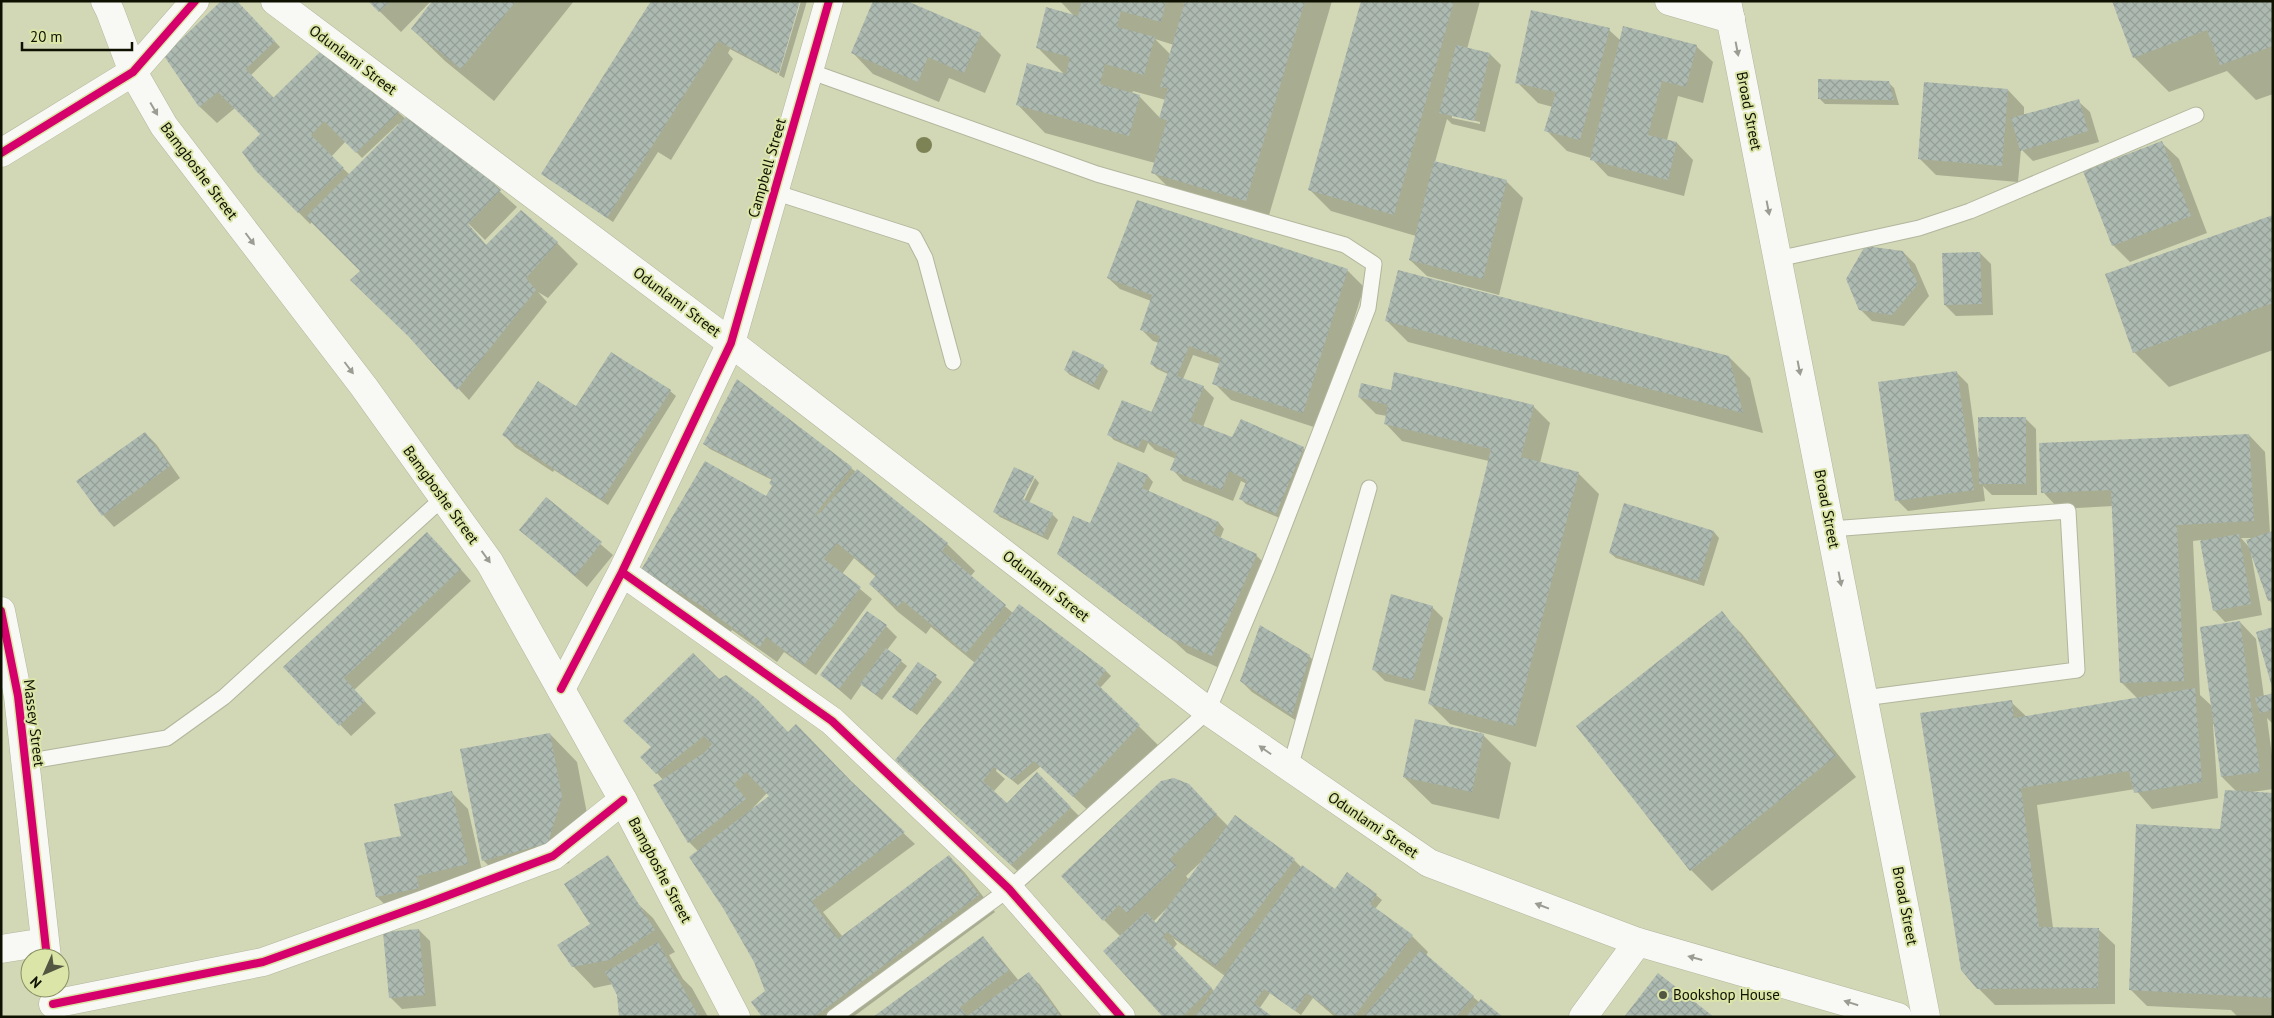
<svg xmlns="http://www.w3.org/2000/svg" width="2274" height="1018" viewBox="0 0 2274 1018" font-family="'PT Sans',sans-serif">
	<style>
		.shadow { fill: #0003; fill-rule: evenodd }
		.building { fill: url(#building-cross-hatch) }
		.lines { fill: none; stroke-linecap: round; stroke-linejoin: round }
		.service-casing { stroke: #b2b69c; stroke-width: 17 }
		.minor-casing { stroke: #b2b69c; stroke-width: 29 }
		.secondary-casing { stroke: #b2b69c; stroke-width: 29 }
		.primary-casing { stroke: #b2b69c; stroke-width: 29 }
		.service { stroke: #f8f9f4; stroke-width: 15 }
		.minor { stroke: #f8f9f4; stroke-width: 28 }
		.secondary { stroke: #f8f9f4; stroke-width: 28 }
		.primary { stroke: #f8f9f4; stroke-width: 28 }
		.cycleway-casing { stroke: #dce5a8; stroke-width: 11 }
		.cycleway { stroke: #d6006c; stroke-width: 8 }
		.tree { fill: #7e8356 }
		.oneway { fill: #9b9c92 }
		.poi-dot { fill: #535640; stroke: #dce5a8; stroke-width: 2 }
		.labels { text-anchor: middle; stroke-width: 4; stroke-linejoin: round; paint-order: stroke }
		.street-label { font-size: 15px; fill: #0f1100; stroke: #dce5a8 }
		.poi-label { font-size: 15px; fill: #0f1100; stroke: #dce5a8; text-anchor: start }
	</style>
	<defs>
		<pattern id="building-cross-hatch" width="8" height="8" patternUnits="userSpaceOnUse" patternTransform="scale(1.25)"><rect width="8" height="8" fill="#adbab2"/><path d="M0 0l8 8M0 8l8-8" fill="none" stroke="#949f97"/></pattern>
	</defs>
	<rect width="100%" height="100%" fill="#d2d7b6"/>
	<!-- shadow -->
	<path class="shadow" d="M236 1 280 47 251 75 275 99 362 82 406 119 449 146 517 207 485 240 460 215 487 246 557 243 578 264 548 298 538 292 547 302 469 400 412 339 361 271 312 222 310 224 257 170 262 134 235 108 217 123 200 107 166 56ZM398 124 399 126 350 175 331 157 346 141 362 158Z
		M369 1H431L401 32Z
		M434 1H574L494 101 445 61 412 29Z
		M649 1H799L777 74 730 49 728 53 733 59 671 160 658 152 613 222 542 174 651 3Z
		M801 1H807L784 78 779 75Z
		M1060 1H1332L1267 222 1174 193 1153 172 1155 163 1045 133 1018 105 1065 75 1037 47 1074 16ZM1155 39 1174 45 1171 55ZM1133 91 1166 100 1160 118 1139 96 1132 94Z
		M1362 1H1480L1467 49 1490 54 1501 65 1485 132 1452 124 1447 119 1435 162 1506 181 1523 198 1499 295 1427 276 1410 260 1416 236 1331 211 1310 190ZM1452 115 1480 122V124L1452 118Z
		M2273 1V94L2256 100 2227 71 2169 92 2134 57Z
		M1609 30 1621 41 1696 46 1713 62 1703 103 1678 96 1667 140 1677 143 1693 160 1684 196 1608 176 1591 158 1567 151 1546 130 1553 107 1538 103 1517 82Z
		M980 34 1001 55 985 93 949 78 939 102 873 74 852 52Z
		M1888 82 1894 88 1899 105 1825 104 1820 99Z
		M2008 90 2024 107V116L2078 101 2090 112 2099 142 2033 161 2021 149 2018 182 1936 175 1920 159Z
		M2162 143 2179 159 2207 233 2130 262 2113 245Z
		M2273 216V350L2169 387 2134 352Z
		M1257 241 1348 271 1364 287 1320 429 1231 400 1214 383 1220 364 1193 355 1183 379 1203 387 1214 398 1203 427 1232 439 1303 448 1315 460 1282 519 1246 504 1241 499 1247 484 1241 481 1233 501 1183 481 1172 469 1176 459 1155 450 1148 443 1144 453 1114 440 1109 435 1151 413 1168 374 1157 369 1151 364 1159 343 1153 341 1142 330 1151 301 1120 289 1108 278Z
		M1903 252 1915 264 1929 296 1904 326 1872 321 1860 309Z
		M1980 253 1991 264 1993 315 1956 316 1945 305Z
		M1386 320 1729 357 1750 378 1763 433 1408 342Z
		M1103 366 1108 371 1099 390 1070 375 1065 370Z
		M1956 372 1968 384 1978 457 2025 418 2036 429 2037 495H1992L1983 486 1985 501 1908 511 1897 500Z
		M670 391 676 396 608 505 554 470 553 472 515 447 504 435 575 407Z
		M1392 391 1533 406 1550 423 1540 463 1578 473 1599 494 1536 747 1480 732 1511 763 1499 819 1432 804 1404 777 1479 734 1480 732 1450 724 1429 703 1489 461 1402 441 1386 424 1387 416 1376 414 1359 397Z
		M145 433 156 444 180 478 114 527 103 515 78 481Z
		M2249 435 2265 452 2270 533 2273 532V604L2269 600 2251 553 2262 615 2225 622 2214 610 2201 540 2193 541 2200 695 2213 707 2240 622 2256 639 2264 697 2273 694V724L2267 718 2273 763V789L2252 792 2273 794V1017H2238L2231 1010 2147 1006 2130 989 2221 830 2237 792 2222 777 2215 724H2213L2218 798 2152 809 2135 789 2037 805 2053 928 2098 929 2115 945V1004L1995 1005 1978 988 2011 702 2027 717 2138 699 2121 682 2113 506 2059 509 2043 492ZM2241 538H2255L2250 548Z
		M704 444 851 468 947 544 975 571 970 577 1013 613 1065 641 1106 671 1111 676 1100 688 1160 747 1095 817 1041 766 1018 785 997 768 996 771 1005 779 993 792 1007 805 1037 774 1082 819 1023 876 908 771 975 663 931 627 926 634 898 612 870 584 876 577 854 558 842 574 872 599 816 675 784 652 777 662 732 630 730 633 643 570 767 498 773 486 772 480 710 449Z
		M1119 463 1148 476 1153 482 1148 492 1219 523 1224 529 1220 539 1256 555 1273 572 1228 672 1187 653 1175 642 1058 554 1091 524Z
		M1014 468 1034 478 1019 504 1022 505 1035 478 1039 483 1029 503 1052 514 1058 520 1048 540 1000 517 994 511Z
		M547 498 613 555 587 587 521 530Z
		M1714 532 1719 538 1704 586 1616 558 1610 553Z
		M439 545 471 581 354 690 376 713 351 736 285 667Z
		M1432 607 1443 618 1425 691 1385 681 1373 669Z
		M1721 613 1742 634 1856 777 1712 891 1691 870 1577 726Z
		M886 626 897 637 887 650 907 666 882 700 862 684 851 700 822 675Z
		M1309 656 1321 668 1303 725 1252 692 1241 681Z
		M919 663 942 682 917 715 899 702Z
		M719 681 857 789 915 844 823 912 842 936 949 856 965 873 995 912 853 1017H763L766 990 755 963 698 851 689 842 655 785 663 780 657 773ZM767 793 770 796 754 809 753 808Z
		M550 734 577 762 589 824 581 826 569 863 504 881 483 860Z
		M451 792 468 809 484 880 394 913 377 897 402 837Z
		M1201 799 1228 826 1294 860 1302 868 1336 890 1376 895 1382 900 1375 909 1412 936 1428 952 1426 956 1480 1003 1501 1017H1335L1313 998 1301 1015 1270 993 1259 1009 1270 1017H1165L1121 937 1104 920ZM1202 861 1203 862 1189 880 1186 876ZM1168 907 1157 924 1154 921ZM1173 938 1225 976 1214 991 1173 949 1177 944Z
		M607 857 637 903 653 918 675 952 669 955 683 979 692 988 708 1017H620L618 995 613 984 594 988 573 966 591 924Z
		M419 930 430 941 436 1006 402 1009 390 997Z
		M983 937 1019 981 1029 974 1040 985 1063 1017H876Z"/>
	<!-- building -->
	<path class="building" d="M221 1H237L275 41 246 69 273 98 322 50 400 111 356 153 324 121 311 135 344 168 298 213 256 171 242 152 260 134 218 92 199 107 164 56Z
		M368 1H390L379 12Z
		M432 1H516L461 69 411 29Z
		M651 1H800L779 73 718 41 607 218 541 174Z
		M873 1H907L981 33 964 73 928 57 918 82 851 53Z
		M1082 1H1166L1161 22 1121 11 1117 27 1155 37 1144 75 1105 64 1100 84 1140 95 1129 136 1016 105 1027 63 1066 74 1070 57 1036 48 1046 7 1078 16Z
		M1185 1H1305L1246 201 1151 173 1167 120 1159 118 1168 88 1160 87Z
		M1361 1H1454L1394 215 1308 190Z
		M2112 1H2273V46L2220 65 2207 30 2133 58Z
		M1531 10 1610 28 1580 140 1544 131 1556 92 1515 83Z
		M1623 26 1697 45 1686 87 1662 81 1648 135 1677 142 1668 180 1590 160Z
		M1456 45 1490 53 1474 121 1439 113Z
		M1818 79 1889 81 1894 100 1818 99Z
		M1924 82 2008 89 2002 166 1918 159Z
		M2079 99 2088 131 2020 151 2011 118Z
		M408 115 450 145 501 190 468 224 486 245 521 210 558 242 526 278 536 290 457 390 408 336 350 280 360 271 306 217Z
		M2162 141 2191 216 2112 246 2083 171Z
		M1434 161 1507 180 1483 279 1409 260Z
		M1137 200 1348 269 1303 413 1212 384 1221 358 1189 346 1177 376 1204 386 1190 421 1232 437 1241 419 1304 447 1276 514 1239 499 1247 480 1229 471 1222 490 1170 470 1177 453 1142 439 1138 448 1107 435 1122 400 1152 412 1168 372 1150 364 1160 336 1140 330 1152 295 1107 278Z
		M2273 215V303L2133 353 2105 274Z
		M1865 246 1903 251 1918 284 1892 315 1859 310 1846 279Z
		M1980 252 1982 304 1944 305 1942 253Z
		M1398 270 1729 356 1743 413 1385 321Z
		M1073 350 1104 365 1093 385 1064 370Z
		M611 352 671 390 602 500 502 435 538 381 576 406Z
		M1957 371 1974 490 1895 501 1878 382Z
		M1394 372 1534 405 1521 457 1579 472 1515 726 1428 704 1491 449 1384 424 1388 405 1358 397 1361 383 1391 390Z
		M737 379 852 467 813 517 822 511 857 469 948 543 942 551 1006 605 966 653 903 601 897 607 869 584 876 575 837 543 824 559 861 587 804 665 766 637 760 647 702 606 641 570 705 461 766 496 772 486 769 483 772 479 703 444Z
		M1978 417H2026V484H1979Z
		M145 432 170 466 102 516 76 481Z
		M2249 434 2254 521 2177 525 2184 681 2120 683 2111 490 2041 493 2039 443Z
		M1118 462 1148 475 1142 488 1219 522 1213 534 1257 554 1212 656 1168 637 1057 554 1073 516 1090 523Z
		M1014 467 1034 476 1023 499 1053 513 1043 536 993 512Z
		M546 497 602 542 575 576 519 530Z
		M1624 503 1714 531 1698 581 1609 553Z
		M2273 531V599L2268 601 2246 540Z
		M427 532 461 569 344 678 365 701 339 726 283 667Z
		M2239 534 2251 604 2213 611 2200 541Z
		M1391 594 1433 606 1413 680 1372 670Z
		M1019 604 1106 670 1096 683 1140 725 1073 797 1034 761 1012 780 994 767 983 781 1007 803 1037 772 1071 807 1011 865 895 760 954 689Z
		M867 611 887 625 839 689 820 675Z
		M1722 611 1836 756 1690 871 1576 726Z
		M2240 621 2260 772 2221 777 2200 627Z
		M1260 625 1310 655 1292 715 1240 681Z
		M2273 627V687H2272L2256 632Z
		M886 648 902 660 876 695 860 684Z
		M693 653 719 679 726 675 758 700 788 732 796 724 851 781 905 832 812 901 838 939 949 855 979 895 814 1017H762L751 1002 765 991 754 962 723 908 689 857 769 796 746 772 734 784 746 799 688 843 653 785 704 753 712 744 704 736 656 774 640 757 651 747 623 721Z
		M918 662 937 675 911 711 892 697Z
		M2195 688 2202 782 2134 793 2129 771 2021 788 2039 927 2099 928 2098 988 1977 989 1961 970 1920 713 2012 700 2014 718Z
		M2273 693V710L2260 713 2255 698Z
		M1415 719 1484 734 1472 792 1403 777Z
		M550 733 562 797 548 843 482 861 460 749Z
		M1174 778 1189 784 1217 814 1170 859 1177 866 1127 913 1119 905 1103 921 1061 876 1161 781Z
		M2225 790 2273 793V998L2129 990 2136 824 2220 829Z
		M452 791 468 864 417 876 419 888 376 897 364 843 401 836 394 804Z
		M1235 815 1295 859 1216 966 1167 932 1163 937 1212 988 1182 1017H1163L1103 951 1146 912 1156 923Z
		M608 855 655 930 609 960 572 967 557 945 590 924 564 884Z
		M1302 865 1335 889 1347 872 1377 894 1370 904 1413 935 1354 1017H1339L1307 993 1295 1011 1264 989 1254 1003 1273 1017H1195Z
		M419 929 425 995 389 998 383 932Z
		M983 936 1009 970 960 1007 967 1016 1029 972 1061 1017H873Z
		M658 942 671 966 699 1017H619L617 995 605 972Z
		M1421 950 1474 996 1456 1017H1363Z
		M1658 973 1714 1017H1624Z
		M1481 999 1503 1017H1466Z"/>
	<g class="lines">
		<defs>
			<path id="service" d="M809 71 1097 174 1345 245 1374 264 1368 308 1268 567 1208 711 1009 889 834 1017
				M774 192 914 237 925 258 953 362
				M1778 259 1919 228 1970 211 2196 115
				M1831 529 2068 511 2077 670 1864 698
				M25 762 167 738 224 697 443 498
				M1290 768 1369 488"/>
			<path id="minor" d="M1669 1 1731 19
				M1 153 133 72 195 1
				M622 572 832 721 1009 889 1121 1017
				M1 611 18 696 47 958
				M561 689 622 572 731 343 829 1
				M1 949 45 942
				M53 1004 263 962 425 904 553 856 623 800
				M1583 1017 1638 942"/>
			<path id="secondary" d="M105 1 110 11 133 72 164 126 364 387 490 563 623 800 736 1017
				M275 1 731 343 1208 711 1429 863 1638 942 1898 1017"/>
			<path id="primary" d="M1727 1 1926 1017"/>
		</defs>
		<!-- service casing -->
		<use href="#service" class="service-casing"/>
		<!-- minor casing -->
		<use href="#minor" class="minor-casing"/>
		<!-- secondary casing -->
		<use href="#secondary" class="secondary-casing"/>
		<!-- primary casing -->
		<use href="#primary" class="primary-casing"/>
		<!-- service -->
		<use href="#service" class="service"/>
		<!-- minor -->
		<use href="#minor" class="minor"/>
		<!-- secondary -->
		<use href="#secondary" class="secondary"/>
		<!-- primary -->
		<use href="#primary" class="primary"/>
		<defs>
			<path id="cycleway" d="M1 153 133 72 195 1
				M622 572 832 721 1009 889 1121 1017
				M1 611 18 696 47 958
				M561 689 622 572 731 343 829 1
				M53 1004 263 962 425 904 553 856 623 800"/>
		</defs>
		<!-- cycleway casing -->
		<use href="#cycleway" class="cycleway-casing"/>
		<!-- cycleway -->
		<use href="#cycleway" class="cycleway"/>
	</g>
	<!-- trees -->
	<circle class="tree" cx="924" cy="145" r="8"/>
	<!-- one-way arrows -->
	<defs><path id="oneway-solid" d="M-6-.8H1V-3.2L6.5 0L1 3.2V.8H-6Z" transform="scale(1.25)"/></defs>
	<g class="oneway">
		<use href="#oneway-solid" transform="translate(1737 49) rotate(79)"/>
		<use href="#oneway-solid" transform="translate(154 109) rotate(60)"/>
		<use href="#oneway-solid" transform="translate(1768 208) rotate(79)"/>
		<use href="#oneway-solid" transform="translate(250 239) rotate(53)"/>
		<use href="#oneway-solid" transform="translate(349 368) rotate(53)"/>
		<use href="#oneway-solid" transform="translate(1799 368) rotate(79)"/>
		<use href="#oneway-solid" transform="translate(486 557) rotate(54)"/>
		<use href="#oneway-solid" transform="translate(1840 579) rotate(79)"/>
		<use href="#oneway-solid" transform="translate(1265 750) rotate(-145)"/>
		<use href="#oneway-solid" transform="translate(1542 906) rotate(-159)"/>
		<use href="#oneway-solid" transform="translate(1695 958) rotate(-165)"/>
		<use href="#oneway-solid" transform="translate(1851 1003) rotate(-163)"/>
	</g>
	<!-- markers -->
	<circle class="poi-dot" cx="1663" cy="995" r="5"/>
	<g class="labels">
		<!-- street labels -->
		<g class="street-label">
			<text transform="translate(353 60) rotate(37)" y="5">Odunlami Street</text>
			<text transform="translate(1749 111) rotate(79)" y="5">Broad Street</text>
			<text transform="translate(767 168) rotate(-74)" y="5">Campbell Street</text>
			<text transform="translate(199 171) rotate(53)" y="5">Bamgboshe Street</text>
			<text transform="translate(677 302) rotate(37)" y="5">Odunlami Street</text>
			<text transform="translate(441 495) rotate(54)" y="5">Bamgboshe Street</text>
			<text transform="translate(1827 509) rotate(79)" y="5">Broad Street</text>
			<text transform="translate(1046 586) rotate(38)" y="5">Odunlami Street</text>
			<text transform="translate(34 723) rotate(83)" y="5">Massey Street</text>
			<text transform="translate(1373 825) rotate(34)" y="5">Odunlami Street</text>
			<text transform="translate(660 870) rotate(62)" y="5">Bamgboshe Street</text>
			<text transform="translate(1905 906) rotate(79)" y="5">Broad Street</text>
		</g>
		<!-- poi labels -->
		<g class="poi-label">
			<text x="1673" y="1000">Bookshop House</text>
		</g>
	</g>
	<!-- border -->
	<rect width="2274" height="1018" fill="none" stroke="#0f1100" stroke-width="5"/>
	<!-- north arrow -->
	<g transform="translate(45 973) rotate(225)"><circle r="24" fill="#dce5a8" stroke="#8a9065"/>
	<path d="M0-4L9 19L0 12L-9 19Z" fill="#535640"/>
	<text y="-8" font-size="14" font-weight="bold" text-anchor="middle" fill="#0f1100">N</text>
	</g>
	<!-- scale -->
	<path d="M22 42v8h110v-8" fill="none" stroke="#0f1100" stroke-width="2.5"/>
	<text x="30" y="42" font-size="15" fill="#0f1100" stroke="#dce5a8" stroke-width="4" paint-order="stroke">20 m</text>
</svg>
